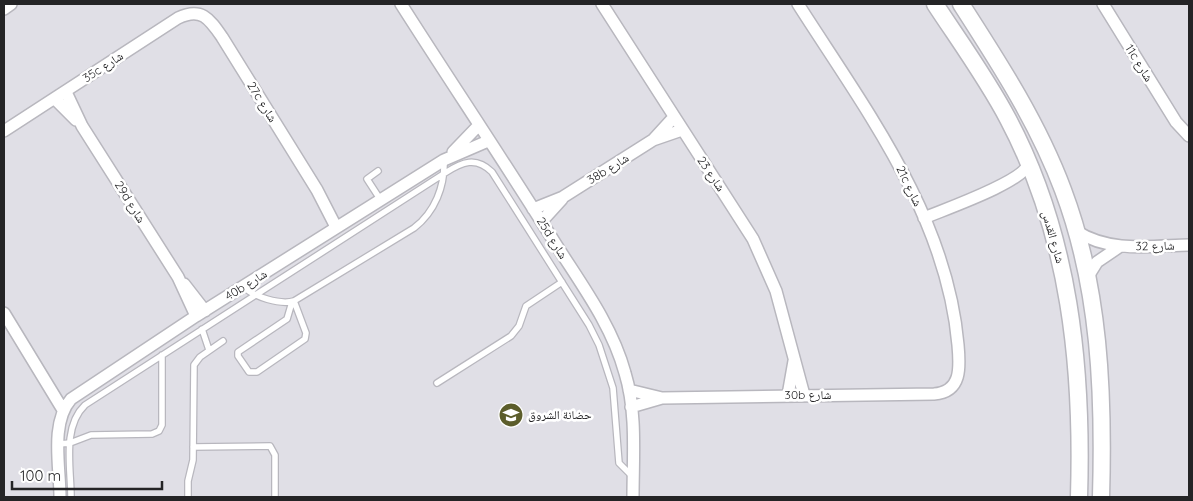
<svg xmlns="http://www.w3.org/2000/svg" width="1193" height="501" viewBox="0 0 1193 501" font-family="Quicksand,'Noto Naskh Arabic',sans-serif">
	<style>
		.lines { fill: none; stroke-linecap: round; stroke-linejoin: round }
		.lane-casing { stroke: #b8b7be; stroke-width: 8 }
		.street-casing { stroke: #b8b7be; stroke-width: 14 }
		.secondary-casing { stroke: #b8b7be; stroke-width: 19 }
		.lane { stroke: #fff; stroke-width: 5.5 }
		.street { stroke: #fff; stroke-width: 11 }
		.secondary { stroke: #fff; stroke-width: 16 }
		.labels { text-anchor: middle; stroke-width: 5; stroke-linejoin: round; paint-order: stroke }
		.street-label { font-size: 12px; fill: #242426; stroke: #fff }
		.poi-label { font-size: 12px; fill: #242426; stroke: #fff; text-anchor: start }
	</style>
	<rect width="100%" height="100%" fill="#e0dfe6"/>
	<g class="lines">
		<defs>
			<path id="lane" d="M378 171 367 179 380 199
				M244 287C254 297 280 305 294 301L414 228C435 212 445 186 444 160
				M292 302 287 319 238 352V356L249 372H257L305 339 306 333 294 301
				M202 329 209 350
				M437 383 511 336 519 326 526 306 562 282
				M59 444 70 443 91 435 152 434 159 431 162 425V355
				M193 447 270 446 275 455V497
				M71 497C71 468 62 427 85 405L445 173C462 162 476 156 492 172L589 325 599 345 613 388 619 463 633 477
				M188 497V481L193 460 194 365 200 357 223 341"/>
			<path id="street" d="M401 4C452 84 505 163 555 243 581 284 612 325 625 373 637 412 633 457 633 497
				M602 4 753 239 776 291 804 395
				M1103 4 1176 122 1189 136
				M4 9 11 4
				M66 92 82 126 178 277 196 316
				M55 99 76 120
				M4 131 178 18C201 7 209 18 222 37L317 190 336 227
				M653 140 674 117
				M453 152 478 126
				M533 209 563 197 653 140 682 130
				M924 218C945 209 1024 182 1029 163
				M542 221 562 199
				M1076 231C1110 253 1151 246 1189 245
				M1087 278 1097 262 1119 247
				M184 284 205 311
				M4 313 63 410
				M629 390 662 398
				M788 395 794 361
				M631 407 662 398 934 394C962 392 960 367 958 345 947 216 865 109 798 4
				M60 497C60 467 50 423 71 399L196 316 444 160 488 141"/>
			<path id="secondary" d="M935 4C960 42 987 79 1008 119 1070 236 1083 367 1079 497
				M961 4C999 63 1038 123 1063 190 1100 288 1104 394 1101 497"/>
		</defs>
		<!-- lane casing -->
		<use href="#lane" class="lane-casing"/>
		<!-- street casing -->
		<use href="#street" class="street-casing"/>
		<!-- secondary casing -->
		<use href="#secondary" class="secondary-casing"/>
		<!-- lane -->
		<use href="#lane" class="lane"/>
		<!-- street -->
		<use href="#street" class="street"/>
		<!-- secondary -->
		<use href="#secondary" class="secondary"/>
	</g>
	<!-- icons -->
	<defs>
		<symbol id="school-disc" viewBox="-11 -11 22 22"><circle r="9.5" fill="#5c5d2b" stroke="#fff"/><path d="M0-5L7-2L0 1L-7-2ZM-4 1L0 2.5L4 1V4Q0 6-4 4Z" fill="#fff"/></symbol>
	</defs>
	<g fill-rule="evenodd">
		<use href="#school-disc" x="497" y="401" width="28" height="28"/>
	</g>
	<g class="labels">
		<!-- street labels -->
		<g class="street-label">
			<text transform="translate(1139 63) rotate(58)" y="4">11c شارع</text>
			<text transform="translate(103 67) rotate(-33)" y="4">35c شارع</text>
			<text transform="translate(262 102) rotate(58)" y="4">27c شارع</text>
			<text transform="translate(608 169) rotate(-32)" y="4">38b شارع</text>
			<text transform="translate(711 174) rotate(56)" y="4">شارع 23</text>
			<text transform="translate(909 186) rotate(64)" y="4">21c شارع</text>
			<text transform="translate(130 202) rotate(58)" y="4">29d شارع</text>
			<text transform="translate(1053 237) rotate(74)" y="4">شارع القدس</text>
			<text transform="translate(552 238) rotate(58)" y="4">25d شارع</text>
			<text transform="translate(1155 246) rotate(-1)" y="4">شارع 32</text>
			<text transform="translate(246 285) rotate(-32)" y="4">40b شارع</text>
			<text x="808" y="399">30b شارع</text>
		</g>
		<!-- poi labels -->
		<g class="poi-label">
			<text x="528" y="419">حضانة الشروق</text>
		</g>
	</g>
	<!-- border -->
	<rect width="1193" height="501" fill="none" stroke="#242426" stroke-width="10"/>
	<!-- scale -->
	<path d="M12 481v8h150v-8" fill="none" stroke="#242426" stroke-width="2.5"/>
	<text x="20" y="481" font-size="15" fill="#242426" stroke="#ffffff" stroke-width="4" paint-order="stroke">100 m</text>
</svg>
